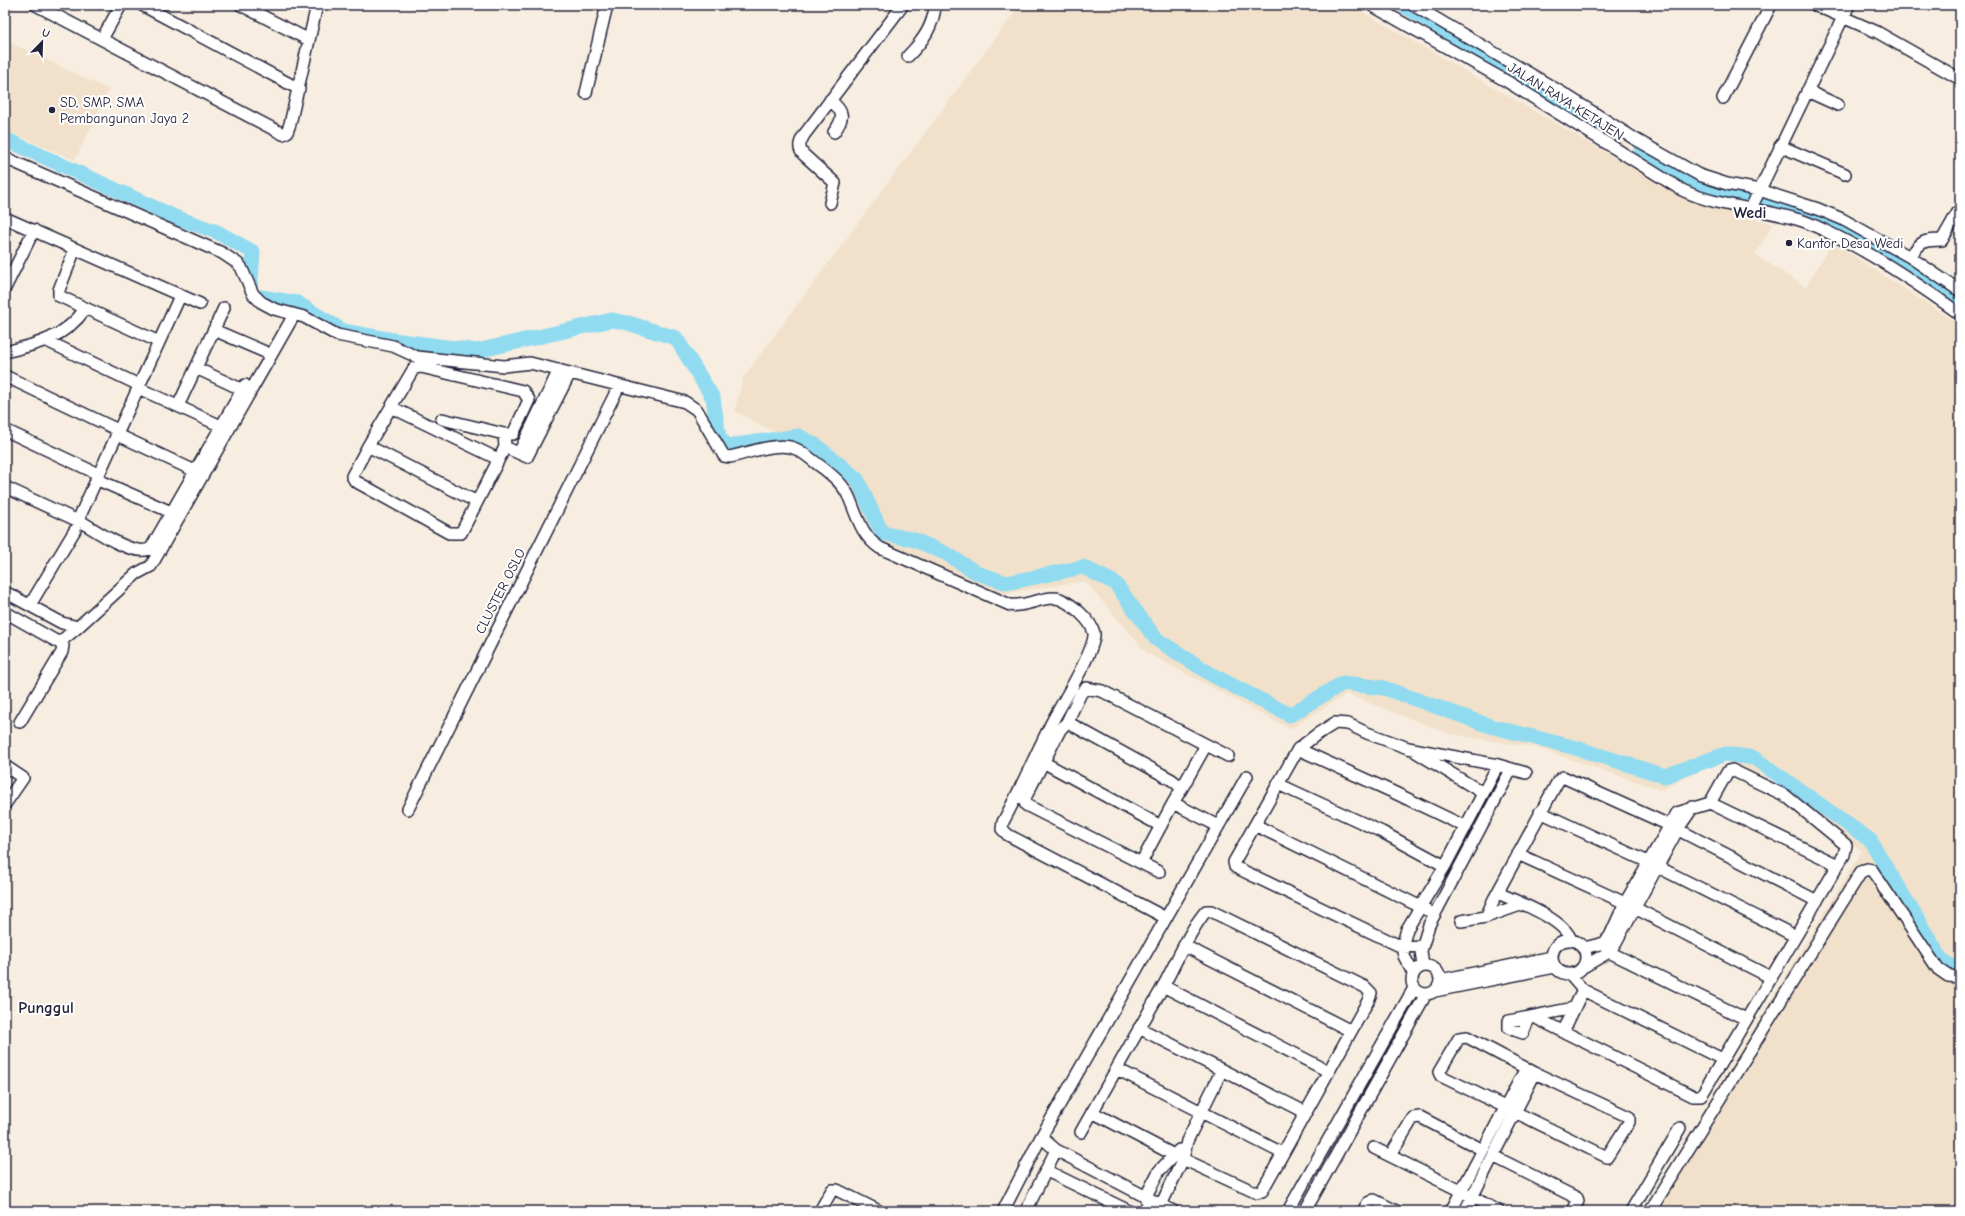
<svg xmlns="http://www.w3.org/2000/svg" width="1965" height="1216" viewBox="0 0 1965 1216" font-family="'Comic Neue',sans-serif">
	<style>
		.built { fill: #f1e1ca }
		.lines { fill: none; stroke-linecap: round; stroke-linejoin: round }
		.river { stroke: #91dbf1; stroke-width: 15 }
		.minor-casing { stroke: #22223b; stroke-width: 14 }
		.minor { stroke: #fff; stroke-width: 11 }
		.poi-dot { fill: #22223b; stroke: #fff; stroke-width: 1.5 }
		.labels { text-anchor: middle; stroke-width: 4; stroke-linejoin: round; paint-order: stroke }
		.street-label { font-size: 14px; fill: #22223b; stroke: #fff }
		.poi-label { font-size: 14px; fill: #22223b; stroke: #fff; text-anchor: start }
		.quarter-label { font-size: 16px; font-weight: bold; fill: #22223b; stroke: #fff }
	</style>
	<rect width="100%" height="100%" fill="#f7ede0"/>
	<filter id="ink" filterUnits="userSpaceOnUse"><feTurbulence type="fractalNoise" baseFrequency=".025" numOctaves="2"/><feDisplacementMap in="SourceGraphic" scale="8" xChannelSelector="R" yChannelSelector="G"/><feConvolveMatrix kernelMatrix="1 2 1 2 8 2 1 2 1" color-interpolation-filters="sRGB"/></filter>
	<g filter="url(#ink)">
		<!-- built -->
		<path class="built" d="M1020 5H1351L1684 198 1773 224 1755 255 1806 287 1832 243 1872 268 1960 325V1211H1642L1862 851 1795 802 1779 782 1722 759 1661 790 1538 748 1450 734 1346 694 1290 729 1147 653 1085 581 989 596 873 546 819 456 735 411 743 378Z
			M5 40 109 90 75 160 5 130Z"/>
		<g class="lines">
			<!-- river -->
			<path class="river" d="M1403 5 1615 132
				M5 139 175 217 217 232 253 252 251 282
				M1641 148 1695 181 1817 220 1863 240 1960 305
				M261 297 297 303 343 331 393 340 477 351 612 320 628 323 676 338 713 398 719 438 728 446 799 436 817 446 857 479 882 533 915 540 947 554 977 573 1007 583 1083 567 1115 583 1156 639 1214 676 1290 715 1343 683 1384 688 1490 726 1576 748 1665 776 1725 754 1754 758 1870 840 1943 962 1960 971"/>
			<defs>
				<path id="minor" d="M36 5 283 134 287 132 290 124 317 5
					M142 5 299 89
					M241 5 309 40
					M1371 5 1508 82 1682 190C1720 208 1764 208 1803 221 1815 225 1825 231 1836 236 1880 258 1921 286 1960 314
					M1413 5 1559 91 1635 139 1699 175 1727 184 1759 190 1818 209 1842 219 1910 257 1960 291
					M1815 5 1877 32 1960 79
					M102 39 121 5
					M908 56C922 42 934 26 935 5
					M1807 91 1838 105
					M586 93 607 5
					M1723 98 1771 5
					M830 100C844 112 845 117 834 132
					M1780 146 1845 174
					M5 158 222 253 237 263 241 267 253 294 261 302 274 309 304 317 337 335 393 346 417 357 504 366 530 363 685 402 697 410 724 456 730 457C748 453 779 441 796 449 805 453 814 462 823 468 834 477 843 484 849 497 857 516 862 537 880 548L1010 605C1026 608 1046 594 1060 599 1072 604 1091 620 1094 633 1096 650 1060 706 1051 724 1035 756 1020 790 1003 822L1002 829 1008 835 1166 918
					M830 203 835 183 804 155C797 148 800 142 804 135L903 5
					M1751 208 1849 5
					M5 218 200 304
					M75 249 59 290V296L159 342
					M1910 257C1921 241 1923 240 1942 240L1958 212
					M5 288 34 230
					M214 330 265 352
					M47 341 139 385
					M5 352C36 345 66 337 85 309
					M196 368 243 390
					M5 376 118 430
					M138 388 221 426
					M178 406 224 308
					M391 407 498 459
					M442 419 504 434 505 447 527 457 570 373
					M5 430 98 474
					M116 434 195 471
					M504 434H513L529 400 523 391 421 367 414 368 368 446 477 502 505 447
					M368 446 352 476 355 481 449 533H461L477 502
					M519 453 559 370
					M96 479 171 512
					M5 487 74 519 79 518 180 296
					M77 519C92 528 135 559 151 548L245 385
					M5 592 62 623 78 627 136 574 151 566 294 315
					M30 605 75 530
					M5 612 63 645 62 652 20 722
					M60 642 78 627
					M1067 722 1172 780 1182 788 1173 803
					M1298 749 1393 792 1466 827
					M1416 752 1483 793
					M1043 762 1161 826
					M5 766 23 778 5 804
					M1278 784 1382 832 1445 866
					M1182 788 1206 745
					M1710 803 1838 865
					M408 809 619 386
					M1540 812 1648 862 1795 936
					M1255 825 1427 910
					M1518 854 1625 903 1770 977
					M1141 863 1026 805 1024 800 1060 730 1067 722 1081 693 1086 688 1102 691 1228 756
					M1159 872 1141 863 1173 803 1218 826
					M1498 893C1518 902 1564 919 1571 940
					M1486 917 1494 899 1558 781 1563 777 1669 825 1817 901
					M1461 921 1486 917 1523 904
					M1552 957a17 17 0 1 1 34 0a17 17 0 1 1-34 0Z
					M1605 945 1609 952 1746 1019
					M1185 946 1351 1031
					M1422 946 1402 947 1235 867 1234 862 1298 749 1316 735 1335 723 1348 724 1367 733 1408 748 1498 765 1526 773
					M1423 966 1421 951 1429 925 1511 770
					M1585 966 1609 952 1616 942 1678 829 1693 807
					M1412 980a14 14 0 1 1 28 0a14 14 0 1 1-28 0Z
					M1413 973 1404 956 1402 947 1407 929 1445 866 1498 765
					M1440 980 1552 957
					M1163 986 1328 1071
					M1583 990 1722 1059
					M1435 991 1555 967
					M1534 1017 1693 1096H1701L1844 855 1846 845 1786 796 1732 770 1728 771 1710 803 1677 813 1625 903 1610 936 1604 943 1584 948
					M1529 1018 1523 1033 1509 1028V1021L1574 1008
					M1139 1028 1305 1112
					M1563 1032 1583 990 1570 975
					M1117 1069 1282 1153
					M1505 1107 1441 1076 1439 1072 1459 1038 1467 1037 1535 1073 1629 1117V1122L1607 1157 1515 1112
					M1081 1132C1109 1082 1137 1032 1165 983 1176 962 1191 928 1206 911H1211L1365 987 1371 993 1368 1001 1262 1191 1257 1193 1174 1155 1092 1112
					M1041 1137 1056 1150 1173 1211
					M1374 1148 1461 1191 1498 1211
					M1390 1156 1413 1118 1420 1117 1483 1150
					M1493 1156 1577 1198 1578 1201 1573 1211
					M1047 1171 1129 1211
					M1145 1198 1159 1171 1179 1150
					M1161 1205 1183 1159 1187 1141 1222 1070
					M820 1211 832 1190H837L879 1211
					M1003 1211 1041 1137 1247 776
					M1026 1211 1056 1150
					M1144 1211 1151 1200
					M1288 1211 1414 988
					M1305 1211 1426 994
					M1363 1211 1368 1203 1374 1200 1396 1211
					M1451 1211 1526 1068
					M1465 1211 1535 1073
					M1631 1211 1680 1128
					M1650 1211 1861 872 1867 869 1872 870 1938 969 1948 976 1960 977"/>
			</defs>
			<!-- minor casing -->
			<use href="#minor" class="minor-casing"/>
			<!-- minor -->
			<use href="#minor" class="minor"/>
		</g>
	</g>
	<!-- markers -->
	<g class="poi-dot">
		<circle cx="52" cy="110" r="4"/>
		<circle cx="1789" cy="243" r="4"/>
	</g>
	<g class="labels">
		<!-- street labels -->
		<g class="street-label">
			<text transform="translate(1566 101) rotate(32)" y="5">JALAN RAYA KETAJEN</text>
			<text transform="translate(500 591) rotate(-63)" y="5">CLUSTER OSLO</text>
		</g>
		<!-- poi labels -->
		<g class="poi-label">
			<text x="60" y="107">SD, SMP, SMA<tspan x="60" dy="16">Pembangunan Jaya 2</tspan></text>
			<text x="1797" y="248">Kantor Desa Wedi</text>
		</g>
		<!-- quarter labels -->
		<g class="quarter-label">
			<text x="1750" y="218">Wedi</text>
			<text x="46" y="1013">Punggul</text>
		</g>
	</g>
	<!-- margin -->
	<rect width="1965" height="1216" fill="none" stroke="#fff" stroke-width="20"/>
	<rect x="10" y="10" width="1945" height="1196" fill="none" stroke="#22223b" stroke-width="1.5" filter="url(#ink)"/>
	<!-- north arrow -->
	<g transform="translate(42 42) rotate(23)" stroke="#ffffff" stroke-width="3" paint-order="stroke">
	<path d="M0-3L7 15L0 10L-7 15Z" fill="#22223b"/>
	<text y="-6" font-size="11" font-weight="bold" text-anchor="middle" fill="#22223b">U</text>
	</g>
</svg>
